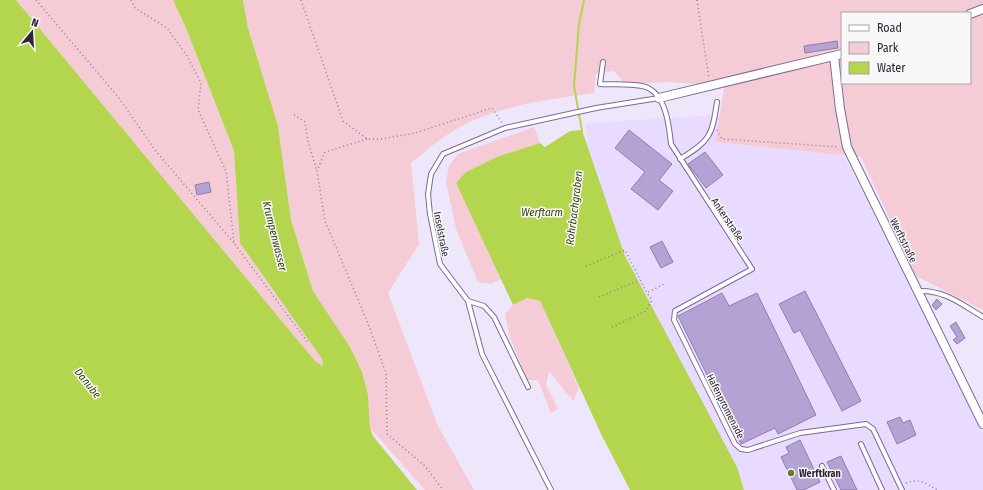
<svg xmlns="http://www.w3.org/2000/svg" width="983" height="490" viewBox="0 0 983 490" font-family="'Fira Sans Condensed',sans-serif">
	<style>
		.built { fill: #e8dbff }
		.green { fill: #f5cbd5; fill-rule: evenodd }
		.water { fill: #b4d64f }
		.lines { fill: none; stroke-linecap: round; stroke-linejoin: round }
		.stream { stroke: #b4d64f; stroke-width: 2 }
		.building { fill: #b5a2d4; stroke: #8f7dad }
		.service-casing { stroke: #7c6998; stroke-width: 6 }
		.minor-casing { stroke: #7c6998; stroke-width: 10 }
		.path { stroke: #8a8297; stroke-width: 1.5; stroke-dasharray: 1 3; stroke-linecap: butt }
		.service { stroke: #fff; stroke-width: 4 }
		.minor { stroke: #fff; stroke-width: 8 }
		.poi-dot { fill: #677b2b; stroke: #f8f8f8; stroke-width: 1.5 }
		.labels { text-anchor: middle; stroke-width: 3; stroke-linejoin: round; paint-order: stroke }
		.street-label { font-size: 10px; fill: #2c2438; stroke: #f8f8f8 }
		.poi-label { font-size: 10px; font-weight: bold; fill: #2c2438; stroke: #f8f8f8; text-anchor: start }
		.water-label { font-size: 11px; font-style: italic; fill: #35420b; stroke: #f8f8f8 }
	</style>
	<rect width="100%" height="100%" fill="#eee7fc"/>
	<!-- built -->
	<path class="built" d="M720 115 715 142 843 155 870 206 983 434V490H744L736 467 625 256 587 142 586 123Z"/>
	<!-- green -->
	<path class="green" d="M16 0H173L186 28 234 151 240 243 322 359 323 366 316 363 300 343Z
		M243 0H983V310L916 276 861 157 715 142 726 78 693 84 671 82 625 84 614 71 596 74 594 93C546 100 497 105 455 130 439 139 425 152 411 163L419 244 388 293 438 426 474 490H425L370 428 368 395 349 346 313 291 291 220 278 126 248 28ZM842 13H970V83H842Z
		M534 127 540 143 499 156 466 172 456 183 501 279 491 284 478 282 456 229 446 182 449 165 458 154Z
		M527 298 540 301 579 388 573 401 549 371 546 385 558 409 551 413 538 380H527L509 335 505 314 513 305Z"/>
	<!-- water -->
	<path class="water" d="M0 0H16L300 343 316 362 323 366 322 359 240 243 234 151 186 28 173 0H243L248 28 278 126 291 220 313 291 350 347 362 372 368 395 370 428 373 436 417 490H0Z
		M582 130 625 256 737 467 744 490H630L602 436 540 301 527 298 513 305 456 183 466 172 499 156 540 143 545 147 570 131Z"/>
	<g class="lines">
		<!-- stream -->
		<path class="stream" d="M582 131 574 86 579 24 584 0"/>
	</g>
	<!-- building -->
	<path class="building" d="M837 41 838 48 805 53 804 46Z
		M629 130 672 164 659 180 673 191 658 210 631 189 645 172 615 148Z
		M705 152 723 175 706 188 688 164Z
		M209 182 211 192 197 195 195 185Z
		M662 241 673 262 661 268 650 247Z
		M805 291 861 401 842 411 800 330 794 333 779 304Z
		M722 293 729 306 757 293 816 415 778 434 775 428 741 444 678 316Z
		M937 299 942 304 936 310 932 305Z
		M956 322 965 338 957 344 953 340 957 337 950 326Z
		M900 417 903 423 910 420 916 435 897 444 887 422Z
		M800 440 820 482 804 490H797L781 457 789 453 786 447Z
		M841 456 857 490H841L827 462Z"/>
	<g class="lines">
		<defs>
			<path id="service" d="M603 62 600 84C614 85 633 83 646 87 666 95 669 125 671 144L752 269 675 311 674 320 735 444 741 449 748 450 800 433 866 424 873 429 902 490
				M680 159C710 141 712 136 717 102
				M918 291C945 290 961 304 983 317
				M468 301 484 306 494 317 528 387
				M861 444 882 490
				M822 466 834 490
				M551 490 482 354 468 301 440 264 430 214 428 194 431 174 443 154 505 128 596 108 659 98"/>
			<path id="minor" d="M970 14 983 9
				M834 56 840 109 847 147 983 424
				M659 98 842 54"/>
		</defs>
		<!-- service casing -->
		<use href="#service" class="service-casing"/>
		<!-- minor casing -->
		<use href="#minor" class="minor-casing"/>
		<!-- path -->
		<path class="path" d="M36 0 119 98 155 150 234 243
			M131 0 135 8 167 28 187 56 201 83 198 110 226 171 234 243 309 344
			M301 0 343 121 367 139H381L415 133 492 108 502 123
			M697 0 709 79
			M294 115 305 122 308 142 317 171
			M717 130 722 139 839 147
			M367 139 325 152 317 171 325 221 367 321 386 373 387 434 425 466 443 490
			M586 266 625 250 647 293 664 284
			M599 297 640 280
			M612 327 646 311 652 300 647 293
			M906 483C918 478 926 483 937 490"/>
		<!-- service -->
		<use href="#service" class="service"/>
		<!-- minor -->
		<use href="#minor" class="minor"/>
	</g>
	<!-- markers -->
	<circle class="poi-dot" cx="791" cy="473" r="4"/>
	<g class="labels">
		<!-- street labels -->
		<g class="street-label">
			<text transform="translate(728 219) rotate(56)" y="4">Ankerstraße</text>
			<text transform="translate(442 234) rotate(79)" y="4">Inselstraße</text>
			<text transform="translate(904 240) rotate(64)" y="4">Werftstraße</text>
			<text transform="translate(726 406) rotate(63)" y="4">Hafenpromenade</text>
		</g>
		<!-- poi labels -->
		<g class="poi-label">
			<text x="799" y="477">Werftkran</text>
		</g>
		<!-- water labels -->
		<g class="water-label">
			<text transform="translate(574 208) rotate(-83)" y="4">Rohrbachgraben</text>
			<text x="542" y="216">Werftarm</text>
			<text transform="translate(275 236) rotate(76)" y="4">Krumpenwasser</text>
			<text transform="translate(88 383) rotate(51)" y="4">Danube</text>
		</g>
	</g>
	<!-- legend -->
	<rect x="841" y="12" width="130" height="72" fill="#f8f8f8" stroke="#a6a3ab"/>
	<rect x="849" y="25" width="20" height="6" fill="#ffffff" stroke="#a6a3ab"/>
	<text x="877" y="32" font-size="12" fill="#2c2438">Road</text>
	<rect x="849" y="42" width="20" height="12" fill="#f5cbd5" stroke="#a6a3ab"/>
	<text x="877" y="52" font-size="12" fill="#2c2438">Park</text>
	<rect x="849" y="62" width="20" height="12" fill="#b4d64f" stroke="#a6a3ab"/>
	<text x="877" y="72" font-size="12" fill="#2c2438">Water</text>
	<!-- north arrow -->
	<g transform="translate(32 32) rotate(18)" stroke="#f8f8f8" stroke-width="3" paint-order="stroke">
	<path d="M0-3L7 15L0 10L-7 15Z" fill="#2c2438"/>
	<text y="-6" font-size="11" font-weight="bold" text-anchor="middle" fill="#2c2438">N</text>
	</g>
</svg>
